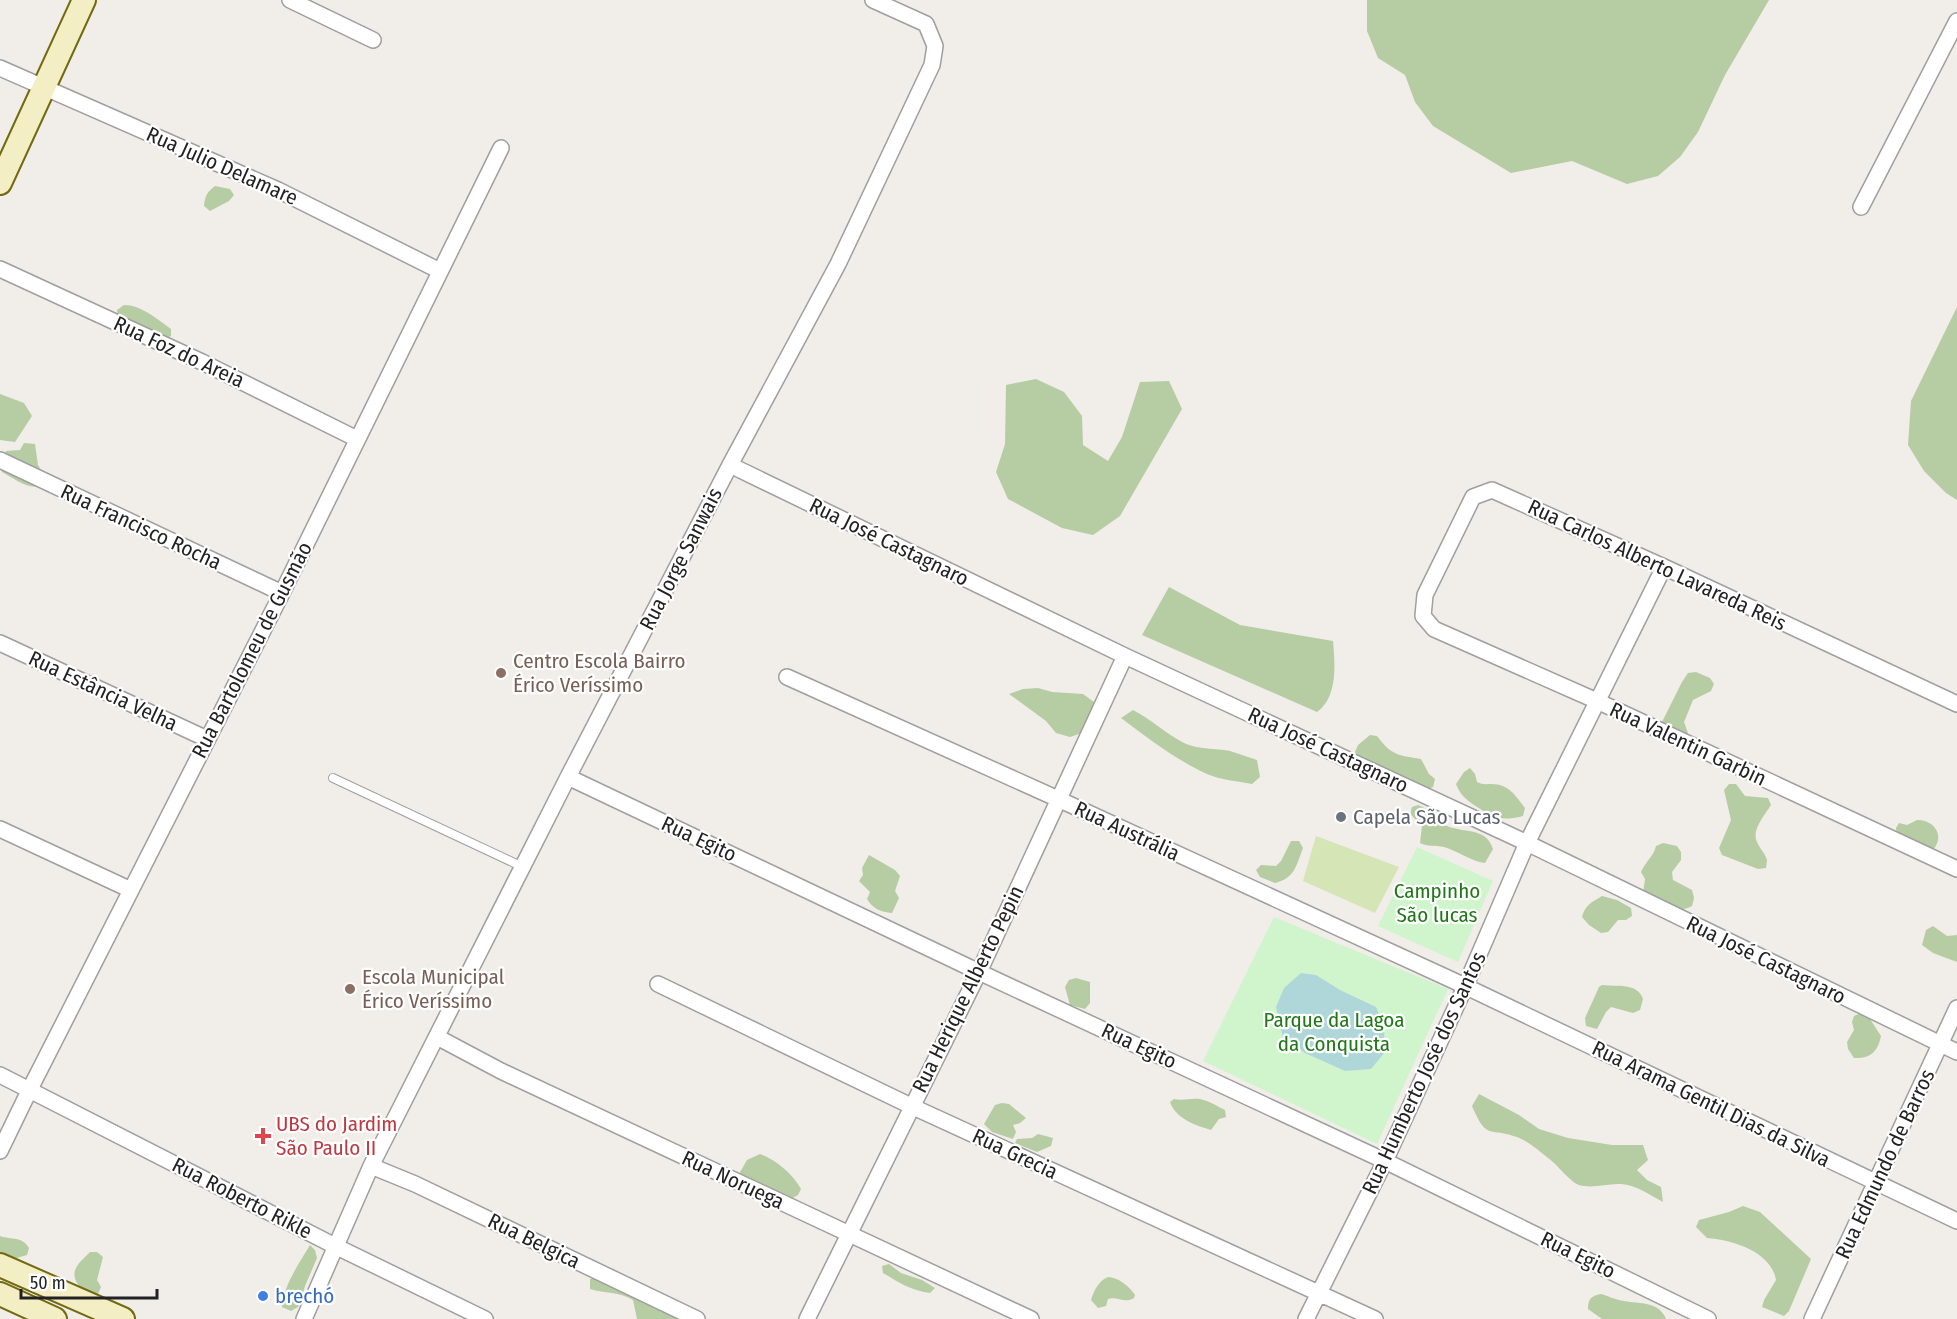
<svg xmlns="http://www.w3.org/2000/svg" width="1957" height="1319" viewBox="0 0 1957 1319" font-family="'Fira Sans Condensed',sans-serif">
	<style>
		.grass { fill: #d5e5b5 }
		.forest { fill: #b6cca3 }
		.park { fill: #d0f5cc }
		.water { fill: #afd7da }
		.lines { fill: none; stroke-linecap: round; stroke-linejoin: round }
		.lane-casing { stroke: #9f9f9f; stroke-width: 10 }
		.street-casing { stroke: #9f9f9f; stroke-width: 18 }
		.secondary-casing { stroke: #716a11; stroke-width: 26 }
		.lane { stroke: #fff; stroke-width: 8 }
		.street { stroke: #fff; stroke-width: 15 }
		.secondary { stroke: #f4eec4; stroke-width: 22 }
		.education-dot { fill: #8d6e63; stroke: #fff; stroke-width: 2 }
		.worship-dot { fill: #6b7280; stroke: #fff; stroke-width: 2 }
		.health-dot { fill: #e0444e; stroke: #fff; stroke-width: 2 }
		.shop-dot { fill: #3f7fe0; stroke: #fff; stroke-width: 2 }
		.labels { text-anchor: middle; stroke-width: 4.5; stroke-linejoin: round; paint-order: stroke }
		.street-label { font-size: 21px; fill: #222; stroke: #fff }
		.education-label { font-size: 21px; fill: #785e54; stroke: #fff; text-anchor: start }
		.worship-label { font-size: 21px; fill: #5b616d; stroke: #fff; text-anchor: start }
		.park-label { font-size: 21px; fill: #217818; stroke: #fff }
		.health-label { font-size: 21px; fill: #be3a42; stroke: #fff; text-anchor: start }
		.shop-label { font-size: 21px; fill: #366cbe; stroke: #fff; text-anchor: start }
	</style>
	<rect width="100%" height="100%" fill="#f1ede9"/>
	<!-- grass -->
	<path class="grass" d="M1316 836 1399 867 1375 913 1303 881Z"/>
	<!-- forest -->
	<path class="forest" d="M1367 0H1769L1725 75 1698 132 1680 157 1658 176 1627 184 1572 161 1511 173 1433 126 1415 102 1405 75 1378 58 1367 31Z
		M215 186 230 189 234 195 229 201 210 211 204 206C205 196 207 192 215 186Z
		M124 305C141 305 157 319 171 329V336L164 340 118 318 117 310Z
		M1957 307V500L1946 493 1924 471 1908 445 1911 401Z
		M1036 379 1064 392 1082 416 1083 445 1108 461 1122 437 1140 382 1169 381 1182 409 1120 516 1093 535 1062 528 1008 499 996 472 1005 444 1006 385Z
		M0 394 24 403 32 416 15 442 0 440Z
		M24 443 35 444 38 465 46 478 44 485C29 491 15 479 2 472V464L6 451 20 450Z
		M1169 587 1240 625 1333 641C1335 664 1338 697 1317 712L1142 635Z
		M1696 672 1710 678 1714 684 1711 691 1693 700 1684 722 1688 733 1686 736 1661 724 1682 682 1688 673Z
		M1038 688 1052 692 1083 694 1094 702 1091 717 1085 732 1070 737 1056 733 1046 721 1009 694 1023 689Z
		M1133 710C1151 719 1166 734 1184 743 1199 750 1215 748 1230 751 1239 754 1248 757 1257 760L1260 777 1252 784C1237 781 1221 780 1207 774 1176 760 1148 738 1121 718Z
		M1370 735 1377 736C1392 756 1398 755 1421 759L1429 774 1435 779 1433 787 1426 791 1358 759 1355 752 1358 745Z
		M1470 768 1475 774 1477 782C1483 785 1485 784 1491 784 1509 784 1515 795 1525 808L1523 816C1499 822 1493 817 1474 805 1465 799 1460 794 1456 784L1464 772Z
		M1729 784H1736L1745 796 1768 798 1771 805C1765 815 1751 830 1757 842 1760 849 1765 853 1767 860L1766 868 1758 869 1722 855 1719 848 1731 820 1724 790Z
		M1418 805C1430 809 1435 820 1445 825 1462 834 1486 826 1493 849L1485 863C1470 861 1458 851 1444 847 1435 845 1428 847 1420 843L1422 826 1410 814 1412 807Z
		M1917 820C1935 820 1945 836 1933 850L1897 837 1896 828 1899 823 1907 825Z
		M1291 841H1299L1303 848C1296 866 1295 878 1275 883L1260 877 1256 870 1261 865 1276 866 1281 861Z
		M1663 843 1677 846 1681 852V860L1672 872 1673 880 1692 890 1694 898 1692 906C1675 916 1659 901 1643 893L1645 879 1641 872C1645 862 1654 856 1656 846Z
		M869 855 895 870 900 876 895 891 899 898 892 913C881 912 873 909 867 899L870 892 859 881 863 875 862 868Z
		M1602 896 1617 900 1631 908 1632 916 1626 920H1618L1608 932 1601 933 1589 925 1582 917C1585 905 1592 902 1602 896Z
		M1933 926 1947 936 1957 935V962L1933 953 1922 945 1926 930Z
		M1076 978 1090 982V1003L1085 1009 1070 1005 1065 987 1069 980Z
		M1602 985C1617 987 1637 982 1643 999L1640 1010 1633 1013 1611 1007 1606 1012 1597 1029 1586 1026 1585 1018 1599 987Z
		M1861 1013 1868 1016 1881 1036C1878 1052 1870 1059 1854 1058L1848 1049 1847 1042 1854 1030 1852 1022 1854 1016Z
		M1479 1094 1519 1115 1539 1129 1568 1138 1612 1145H1643L1648 1160 1637 1170 1647 1180 1661 1187 1663 1202C1650 1195 1636 1185 1621 1184 1607 1183 1593 1189 1579 1185 1570 1182 1557 1164 1548 1158 1539 1151 1528 1141 1517 1137 1489 1127 1487 1141 1472 1106Z
		M1174 1099C1183 1101 1191 1098 1200 1099 1209 1101 1217 1106 1225 1110L1226 1117 1219 1119 1211 1130C1195 1125 1176 1119 1170 1102Z
		M1002 1103 1009 1104 1026 1118 1020 1123 1013 1125 1016 1132 1013 1139 992 1132 984 1124 995 1105Z
		M1038 1134 1053 1138 1051 1146 1037 1152 1015 1143 1017 1139 1032 1138Z
		M760 1154C775 1159 794 1175 801 1189L798 1195 791 1199 783 1197 739 1174 747 1160Z
		M1743 1206 1760 1212 1811 1259 1789 1311 1784 1316 1762 1307 1764 1300 1776 1280C1771 1251 1732 1240 1707 1238L1696 1227 1699 1220 1729 1212Z
		M0 1236C12 1240 22 1236 29 1248L27 1255 13 1259 0 1252Z
		M310 1245 315 1250 317 1258 305 1286 301 1301 298 1307 291 1311 282 1307C284 1284 299 1264 310 1245Z
		M90 1252H97L103 1257 97 1280 101 1287 98 1294C90 1295 86 1293 81 1288 67 1272 78 1264 90 1252Z
		M889 1264 901 1273 922 1280 935 1288 930 1293C910 1290 900 1283 883 1273L882 1266Z
		M597 1277 615 1289 644 1298 655 1309 669 1308 680 1319H637L633 1300C619 1291 605 1294 590 1289V1279Z
		M1108 1277C1118 1277 1130 1287 1135 1295L1134 1298C1125 1304 1117 1296 1108 1299L1106 1306 1098 1308 1091 1300C1094 1291 1098 1281 1108 1277Z
		M1601 1294C1608 1296 1616 1300 1624 1301 1640 1304 1659 1301 1666 1319H1602L1588 1309C1588 1299 1591 1296 1601 1294Z"/>
	<!-- park -->
	<path class="park" d="M1417 847 1493 881 1458 962 1378 926Z
		M1274 917 1448 989 1377 1144 1203 1061Z"/>
	<!-- water -->
	<path class="water" d="M1301 973 1316 975 1340 990 1376 1007 1384 1026 1385 1052 1371 1069 1345 1071 1305 1053 1283 1038 1276 1007 1284 988Z"/>
	<g class="lines">
		<defs>
			<path id="lane" d="M333 778 523 867"/>
			<path id="street" d="M290 0 373 40
				M0 68 278 190 440 271
				M1861 207 1957 21
				M0 269 202 362 357 439
				M0 460 282 593
				M730 465 1125 656 1527 843 1957 1052
				M0 643 207 739
				M787 677 1058 799 1452 980 1957 1221
				M1957 704 1664 567 1492 490 1473 497 1425 595 1423 616 1434 629 1597 701 1957 869
				M568 777 979 972 1385 1161 1708 1319
				M0 829 131 890
				M658 984 911 1106 1375 1319
				M437 1037 501 1071 1031 1319
				M0 1075 335 1246 485 1319
				M0 1151 30 1089 282 593 501 148
				M371 1166 415 1184 697 1319
				M304 1319 371 1166 568 777 730 465 838 264 932 65 935 46 926 24 873 0
				M807 1319 979 972 1125 656
				M1306 1319 1385 1161 1465 987 1527 843 1664 567
				M1812 1319 1957 1008"/>
			<path id="secondary" d="M0 183 84 0
				M0 1265 123 1319
				M0 1294 55 1319"/>
		</defs>
		<!-- lane casing -->
		<use href="#lane" class="lane-casing"/>
		<!-- street casing -->
		<use href="#street" class="street-casing"/>
		<!-- secondary casing -->
		<use href="#secondary" class="secondary-casing"/>
		<!-- lane -->
		<use href="#lane" class="lane"/>
		<!-- street -->
		<use href="#street" class="street"/>
		<!-- secondary -->
		<use href="#secondary" class="secondary"/>
	</g>
	<!-- markers -->
	<g class="education-dot">
		<circle cx="501" cy="673" r="6"/>
		<circle cx="350" cy="989" r="6"/>
	</g>
	<circle class="worship-dot" cx="1341" cy="817" r="6"/>
	<path class="health-dot" d="M260 1127h6v6h6v6h-6v6h-6v-6h-6v-6h6z"/>
	<circle class="shop-dot" cx="263" cy="1296" r="6"/>
	<g class="labels">
		<!-- street labels -->
		<g class="street-label">
			<text transform="translate(222 166) rotate(24)" y="7">Rua Julio Delamare</text>
			<text transform="translate(179 352) rotate(25)" y="7">Rua Foz do Areia</text>
			<text transform="translate(141 527) rotate(25)" y="7">Rua Francisco Rocha</text>
			<text transform="translate(889 542) rotate(26)" y="7">Rua José Castagnaro</text>
			<text transform="translate(681 559) rotate(-63)" y="7">Rua Jorge Sanwais</text>
			<text transform="translate(1657 565) rotate(25)" y="7">Rua Carlos Alberto Lavareda Reis</text>
			<text transform="translate(252 650) rotate(-63)" y="7">Rua Bartolomeu de Gusmão</text>
			<text transform="translate(103 691) rotate(25)" y="7">Rua Estância Velha</text>
			<text transform="translate(1688 744) rotate(25)" y="7">Rua Valentin Garbin</text>
			<text transform="translate(1328 750) rotate(25)" y="7">Rua José Castagnaro</text>
			<text transform="translate(1127 831) rotate(25)" y="7">Rua Austrália</text>
			<text transform="translate(699 839) rotate(25)" y="7">Rua Egito</text>
			<text transform="translate(1766 960) rotate(26)" y="7">Rua José Castagnaro</text>
			<text transform="translate(968 989) rotate(-64)" y="7">Rua Herique Alberto Pepin</text>
			<text transform="translate(1139 1046) rotate(25)" y="7">Rua Egito</text>
			<text transform="translate(1424 1073) rotate(-65)" y="7">Rua Humberto José dos Santos</text>
			<text transform="translate(1711 1104) rotate(26)" y="7">Rua Arama Gentil Dias da Silva</text>
			<text transform="translate(1015 1154) rotate(25)" y="7">Rua Grecia</text>
			<text transform="translate(1885 1164) rotate(-65)" y="7">Rua Edmundo de Barros</text>
			<text transform="translate(733 1180) rotate(25)" y="7">Rua Noruega</text>
			<text transform="translate(242 1198) rotate(27)" y="7">Rua Roberto Rikle</text>
			<text transform="translate(534 1241) rotate(26)" y="7">Rua Belgica</text>
			<text transform="translate(1578 1255) rotate(26)" y="7">Rua Egito</text>
		</g>
		<!-- education labels -->
		<g class="education-label">
			<text x="513" y="668">Centro Escola Bairro<tspan x="513" dy="24">Érico Veríssimo</tspan></text>
			<text x="362" y="984">Escola Municipal<tspan x="362" dy="24">Érico Veríssimo</tspan></text>
		</g>
		<!-- worship labels -->
		<g class="worship-label">
			<text x="1353" y="824">Capela São Lucas</text>
		</g>
		<!-- park labels -->
		<g class="park-label">
			<text x="1437" y="898">Campinho<tspan x="1437" dy="24">São lucas</tspan></text>
			<text x="1334" y="1027">Parque da Lagoa<tspan x="1334" dy="24">da Conquista</tspan></text>
		</g>
		<!-- health labels -->
		<g class="health-label">
			<text x="276" y="1131">UBS do Jardim<tspan x="276" dy="24">São Paulo II</tspan></text>
		</g>
		<!-- shop labels -->
		<g class="shop-label">
			<text x="275" y="1303">brechó</text>
		</g>
	</g>
	<!-- scale -->
	<path d="M21 1289v9h136v-9" fill="none" stroke="#222222" stroke-width="3"/>
	<text x="30" y="1289" font-size="18" fill="#222222" stroke="#ffffff" stroke-width="4.5" paint-order="stroke">50 m</text>
</svg>
